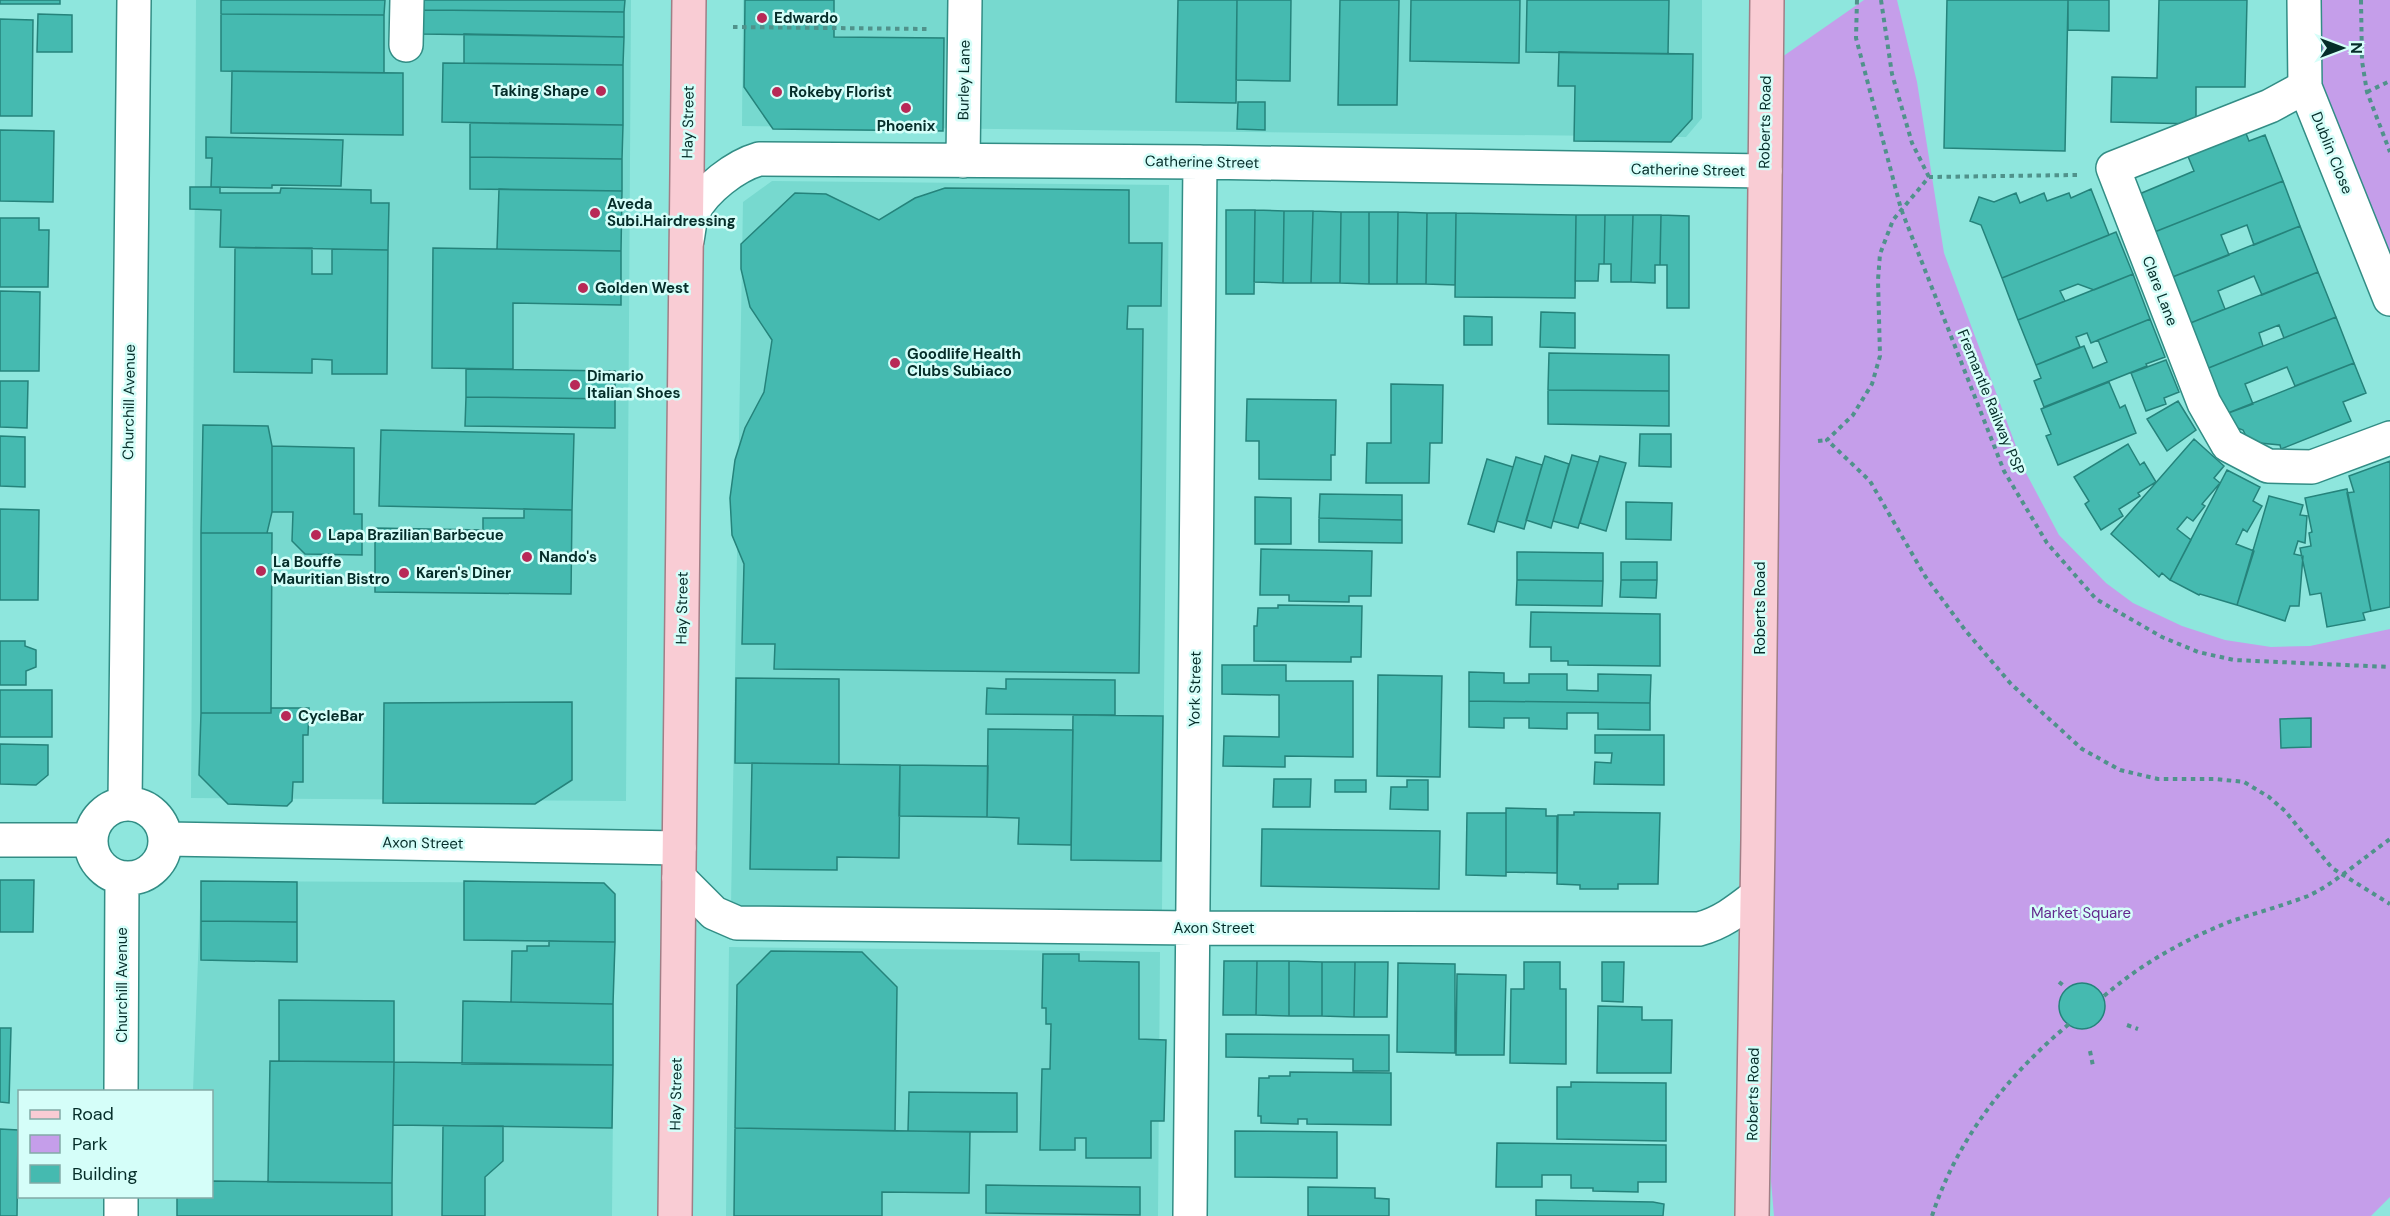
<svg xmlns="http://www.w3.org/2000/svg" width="2390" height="1216" viewBox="0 0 2390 1216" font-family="'DM Sans',sans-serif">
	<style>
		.built { fill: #77d9cf }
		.green { fill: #c59eea }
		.building { fill: #45bab0; stroke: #25837b; stroke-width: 1.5 }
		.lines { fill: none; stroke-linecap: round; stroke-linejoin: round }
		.minor-casing { stroke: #328d85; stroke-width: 36 }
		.major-casing { stroke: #a17e86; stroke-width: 36 }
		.path { stroke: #50928b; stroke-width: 4; stroke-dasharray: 4.5 4.5; stroke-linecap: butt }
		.minor { stroke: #fff; stroke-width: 33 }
		.major { stroke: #f9ccd4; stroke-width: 33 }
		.poi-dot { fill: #b82957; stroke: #d5fef9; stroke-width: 2 }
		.labels { text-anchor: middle; stroke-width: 5; stroke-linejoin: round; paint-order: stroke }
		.poi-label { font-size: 15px; font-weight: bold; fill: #052d29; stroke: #d5fef9; text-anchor: start }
		.street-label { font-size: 15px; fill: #052d29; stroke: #d5fef9 }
		.park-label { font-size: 15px; fill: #63288d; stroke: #d5fef9 }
	</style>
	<rect width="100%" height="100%" fill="#8ee6dd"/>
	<!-- built -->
	<path class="built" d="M196 0H631L626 801 191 798Z
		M743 0H1702V118L1686 137 742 126Z
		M772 181 1169 185 1162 910 731 906 743 202Z
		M201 881 604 883 615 894 612 1216H189L212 1196V1092L193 1091Z
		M729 947 1160 952 1158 1216H726Z"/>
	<!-- green -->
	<path class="green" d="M1864 0H1897L1917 82 1944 253 2026 473 2059 535 2106 583 2133 603 2182 626 2225 640 2271 647 2310 646 2390 629V1197L2371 1216H1774L1771 1181 1780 442 1782 57Z
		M2321 0H2390V265L2322 84Z"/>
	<!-- building -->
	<path class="building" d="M0 0H60V4H0Z
		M221 0H385L384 15 221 14Z
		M423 0H625L624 12 423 10Z
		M745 0H834V37L944 38 943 131 773 129 744 87Z
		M1178 0H1237L1236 103 1176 102Z
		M1237 0H1291L1290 81 1236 80Z
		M1340 0H1399L1397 105H1338Z
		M1411 0H1520L1519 63 1410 61Z
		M1527 0H1669L1668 54 1526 52Z
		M1947 0H2068L2065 151 1944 148Z
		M2068 0H2109V31L2068 30Z
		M2159 0H2247L2245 87H2196V124L2111 122 2112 77 2157 78Z
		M423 10 624 12V37L422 34Z
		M38 14 72 15V52H37Z
		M221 14 384 15V73L221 71Z
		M0 19 33 20 32 116H0Z
		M464 34 624 37 623 65 464 63Z
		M1559 52 1693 54 1692 119 1671 142 1574 141 1575 86H1558Z
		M443 63 623 65V125L442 122Z
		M232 71 403 73V135L231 133Z
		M1238 102H1265V130L1237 129Z
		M470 123 623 125 622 159 470 157Z
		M0 130 54 131 53 202 0 201Z
		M2245 131 2249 141 2265 135 2283 181 2152 233 2137 195 2194 171 2187 154Z
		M206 137 343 140 341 186 272 185V188L211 187 212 158H206Z
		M470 157 622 159V191L470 189Z
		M2283 181 2300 226 2254 245 2247 225 2221 235 2229 255 2170 278 2152 233Z
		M190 187H220V193H280L281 188 371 190V203H389L388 250 220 247 221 210 190 209Z
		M945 188 1129 190V243H1162L1161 306H1128L1127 329H1143L1139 673 774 669 775 644H742L744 564 732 535 730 498 735 460 745 428 764 392 772 340 750 307 741 269V244L795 193 826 194 879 220 915 198Z
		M499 189 622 191 621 251 497 249Z
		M2091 189 2109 235 2002 278 1981 225 1970 221 1979 197 1994 202 2016 193 2020 203 2044 193 2047 201 2069 193 2071 198Z
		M1226 210H1255L1254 294H1226Z
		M1255 210 1284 211 1283 283 1254 282Z
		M1284 211H1313L1311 283H1283Z
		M1313 211 1341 212 1340 283H1311Z
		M1341 212H1369V284L1340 283Z
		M1369 212H1398L1397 284H1369Z
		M1398 212 1427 213 1426 284H1397Z
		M1427 213H1456L1455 285 1426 284Z
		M1456 213 1576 215 1575 298 1455 297Z
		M1576 215H1605L1604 264H1599L1598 281H1575Z
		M1605 215H1633L1631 282H1611V264H1604Z
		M1633 215H1661L1660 265H1655V283L1631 282Z
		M1661 215 1689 216V308H1667V265H1660Z
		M0 218H39V230H49L48 287H0Z
		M2300 226 2318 272 2262 295 2254 276 2218 291 2225 309 2188 324 2170 278Z
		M2116 232 2133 274 2094 290 2078 284 2060 291 2065 301 2018 320 2002 278Z
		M235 248H312V274H332V249L388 250 387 374H332V360L312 359V373L234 372Z
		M433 248 621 251V305L513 303V369L432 368Z
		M2318 272 2336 317 2284 338 2279 325 2259 333 2263 346 2206 369 2188 324Z
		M2133 274 2150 319 2091 343 2087 333 2076 337 2080 347 2036 365 2018 320Z
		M0 291 40 292 39 371H0Z
		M1541 312 1575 313V348L1540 347Z
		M1464 316 1492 317V345H1464Z
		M2336 317 2354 363 2295 386 2287 367 2245 384 2253 404 2223 415 2206 369Z
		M2150 319 2165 357 2146 364 2147 366 2044 407 2034 381 2041 378 2036 365 2084 346 2093 368 2107 362 2098 340Z
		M1549 353 1669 355V391L1548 390Z
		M2166 360 2179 392 2164 398 2166 404 2146 411 2131 373Z
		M2354 363 2366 393 2343 402 2351 421 2281 449 2280 445 2249 442 2243 430 2227 424 2223 415Z
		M466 369 615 371V399L466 397Z
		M0 381H28L27 428 0 427Z
		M2109 382 2120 408 2125 405 2136 433 2058 465 2046 436 2051 434 2041 409Z
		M1391 384 1443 385 1442 443H1430L1429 483H1366L1367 443H1391Z
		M1548 390 1669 391V426L1548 424Z
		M466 397 615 399V428L465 426Z
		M1247 399 1336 400 1335 455H1331V480L1259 479V441H1246Z
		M2178 401 2196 430 2167 451 2147 419Z
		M203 425 268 426 272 446V512L267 533H201Z
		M381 430 574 434 572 510 379 506Z
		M1640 434H1671V467L1639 466Z
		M0 436 25 437V487L0 486Z
		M2194 439 2224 466 2214 478 2220 483 2202 504 2205 506 2193 521 2187 517 2177 529 2191 540 2170 580 2162 573 2159 577 2111 534Z
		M2128 444 2140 465 2144 462 2156 482 2138 493 2140 496 2119 509 2123 516 2101 530 2085 504 2089 501 2074 477Z
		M272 446 354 448V514H362V555L305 554 292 541 293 512H272Z
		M1572 455 1598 462 1578 528 1553 521Z
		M1545 456 1569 464 1551 528 1526 520Z
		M1600 456 1626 463 1606 531 1580 523Z
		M1516 457 1542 465 1524 529 1497 521Z
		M1487 459 1513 467 1494 532 1468 524Z
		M2390 461V607L2371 611 2347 493 2354 492 2349 476Z
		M2227 470 2260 487 2253 501 2262 506 2247 532 2243 529 2236 544 2254 551 2237 605 2200 594 2199 595 2170 580Z
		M2347 489 2371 611 2363 613 2365 620 2327 627 2321 593 2310 595 2300 548 2311 546 2309 533 2312 532 2305 498Z
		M1320 494 1402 495V520L1319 518Z
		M2269 496 2303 505 2300 515 2307 516 2305 543 2298 541 2294 554 2303 556 2299 606H2290L2285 621 2237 605Z
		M1255 497 1291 498V544H1255Z
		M1626 502 1672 503 1671 540 1626 539Z
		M0 509 39 510 38 600H0Z
		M524 509 572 510 571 594 375 592V528L483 530V518H524Z
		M1319 518 1402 520V543L1319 542Z
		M201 533H272L271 713H201Z
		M1261 549 1372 551 1371 596H1349V602L1289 601V595H1260Z
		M1517 552 1603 553V581L1517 580Z
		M1621 562H1657V580H1621Z
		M1517 580 1603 581 1602 606 1516 605Z
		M1621 580H1657L1656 598 1620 597Z
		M1278 605 1362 606 1361 657H1351V662L1254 661V626H1257L1258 608H1278Z
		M1531 612 1660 614V666L1568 665V661H1551V647H1530Z
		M0 641H25V646L36 650V667L26 671V685H0Z
		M1222 665H1286V681H1353V757L1285 756V767L1223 766 1224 736 1279 737V695L1222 694Z
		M1469 672 1504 673V683H1529V674H1567V690L1598 691V674L1651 675 1650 703 1469 701Z
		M1378 675 1442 676 1440 777 1377 776Z
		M736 678 839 679V764L735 763Z
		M1006 679 1115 680V715L986 714 987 688 1006 689Z
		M0 690H52V737H0Z
		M1469 701 1650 703V730L1598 729V713H1567V729L1529 728V718H1504V728L1469 727Z
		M572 702V780L535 804 383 803 384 703Z
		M271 708H309L308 735H303V782H293L292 801 287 806 228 804 199 775 201 713H271Z
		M1073 715 1163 716 1161 861 1071 860Z
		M2311 718V747L2281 748 2280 719Z
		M988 729 1073 730 1071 845 1018 844 1019 818 987 817Z
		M1595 735H1664V785L1594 784 1595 762 1611 763 1612 753H1595Z
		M0 744 48 745V775L36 785 0 784Z
		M752 763 900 765 899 858 837 857V870L750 869Z
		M900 765 988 766 987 817 899 816Z
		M1274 779H1311L1310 807H1273Z
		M1335 780H1366V792H1335Z
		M1407 780H1428V810L1390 809 1391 787H1407Z
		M1506 808 1546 809V816H1557V873L1506 872Z
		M1574 812 1660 813 1658 884H1618V889H1580V885L1557 884 1558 815H1574Z
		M1467 813H1506V876L1466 875Z
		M1262 829 1440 831 1439 889 1261 886Z
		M0 880H34L33 932H0Z
		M201 881 297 882V922L201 921Z
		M464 881 604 883 615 894V942L464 940Z
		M201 921 297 922V962L201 960Z
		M549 941 615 942 613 1004 511 1002 512 951H527V946H549Z
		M771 951 862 952 897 987 895 1131 735 1128 737 985Z
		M1043 954H1079V961L1139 962V1039L1166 1040 1164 1121H1151V1158H1086V1138H1075V1150H1040L1042 1069H1050L1051 1024H1046V1008H1042Z
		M1224 961H1257L1256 1015H1223Z
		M1257 961H1289V1016L1256 1015Z
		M1289 961 1322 962V1016H1289Z
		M1322 962H1355L1354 1017 1322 1016Z
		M1355 962H1388L1387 1017H1354Z
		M1524 962H1560V989H1566V1064L1510 1063 1511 989H1524Z
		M1602 962H1624L1623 1002 1602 1001Z
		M1398 963 1455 964V1053L1397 1052Z
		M1457 974 1506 975 1504 1055H1456Z
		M2059 1006a23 23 0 1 1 46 0a23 23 0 1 1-46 0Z
		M279 1000 394 1001V1062L279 1061Z
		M463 1001 613 1004V1065L462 1064Z
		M1598 1006 1642 1007V1020H1672L1671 1073H1597Z
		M0 1028H11L9 1103 0 1102Z
		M1226 1034 1389 1035V1071H1353V1059L1226 1057Z
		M270 1061 394 1062 392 1183 268 1182Z
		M394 1062 613 1065 612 1128 393 1125Z
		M1290 1072 1391 1073V1125L1307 1124V1119H1298V1124L1261 1123V1116H1258L1259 1078H1269V1076H1290Z
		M1571 1082 1666 1083V1141L1557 1139V1087H1571Z
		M909 1092 1017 1093V1132L908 1131Z
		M443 1126H503V1161L485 1177V1216H442Z
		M735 1128 970 1132 969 1193 882 1192V1216H734Z
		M0 1129 18 1130 17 1216H0Z
		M1235 1131 1337 1132V1178L1235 1177Z
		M1497 1143 1666 1145V1182H1638V1192L1593 1191V1188H1571V1175H1542V1187H1496Z
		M212 1181 392 1183V1216H177V1196H212Z
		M986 1185 1140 1187V1215L986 1213Z
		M1308 1187 1375 1188V1198L1389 1199V1216H1308Z
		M1536 1200 1653 1202 1664 1204 1663 1216H1536Z"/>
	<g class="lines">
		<defs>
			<path id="minor" d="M2304 0 2305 87 2390 299
				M406 45 407 0
				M2305 87 2270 106 2113 168 2204 403 2228 445 2268 466 2312 467 2390 438
				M963 161 965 0
				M687 240C689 231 689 221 693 212 705 189 735 166 759 159L1200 162 1765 171
				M125 803 134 0
				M91 841a37 37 0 1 1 74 0a37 37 0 1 1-74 0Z
				M166 839 679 848
				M0 840H91
				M679 878 714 913 737 923 1193 928 1699 929C1722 923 1738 910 1756 896
				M121 1092 122 878
				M121 1216V1196
				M1190 1216 1200 162"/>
			<path id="major" d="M675 1216 689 0
				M1752 1216 1758 840 1767 0"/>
		</defs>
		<!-- minor casing -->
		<use href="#minor" class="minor-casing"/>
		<!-- major casing -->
		<use href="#major" class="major-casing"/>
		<!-- path -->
		<path class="path" d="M1857 0 1856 38 1901 209 2004 471 2047 543 2096 599 2162 637 2198 652 2234 660 2390 667
			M1881 0 1892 74 1912 143 1929 177
			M2361 0 2362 61 2367 92 2390 152
			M733 27 928 29
			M2367 92 2390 81
			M2077 175 1929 177 1893 220 1880 254 1878 280 1880 356 1872 384 1853 415 1827 440 1870 481 1925 576 1965 630 2011 684 2082 749 2120 770 2158 779H2216L2244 782 2269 797 2285 811 2332 868 2390 904
			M1818 441 1827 440
			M2059 982 2064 986
			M2104 996C2141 964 2184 940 2229 922 2255 913 2282 906 2308 896 2334 884 2366 856 2390 839
			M2127 1025 2138 1029
			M2090 1051 2093 1066
			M1932 1216C1957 1139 2007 1076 2069 1024"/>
		<!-- minor -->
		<use href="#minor" class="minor"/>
		<!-- major -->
		<use href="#major" class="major"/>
	</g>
	<!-- markers -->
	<g class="poi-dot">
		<circle cx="762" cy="18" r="6"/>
		<circle cx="601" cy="91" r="6"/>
		<circle cx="777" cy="92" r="6"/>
		<circle cx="906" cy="108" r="6"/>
		<circle cx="595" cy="213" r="6"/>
		<circle cx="583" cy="288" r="6"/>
		<circle cx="895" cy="363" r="6"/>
		<circle cx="575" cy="385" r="6"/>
		<circle cx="316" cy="535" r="6"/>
		<circle cx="527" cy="557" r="6"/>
		<circle cx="261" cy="571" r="6"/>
		<circle cx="404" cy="573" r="6"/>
		<circle cx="286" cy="716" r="6"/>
	</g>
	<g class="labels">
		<!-- poi labels -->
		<g class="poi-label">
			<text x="774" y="23">Edwardo</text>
			<text x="589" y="96" text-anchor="end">Taking Shape</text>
			<text x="789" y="97">Rokeby Florist</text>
			<text x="906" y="131" text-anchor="middle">Phoenix</text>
			<text x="607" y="209">Aveda<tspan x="607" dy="17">Subi.Hairdressing</tspan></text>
			<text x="595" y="293">Golden West</text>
			<text x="907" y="359">Goodlife Health<tspan x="907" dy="17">Clubs Subiaco</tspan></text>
			<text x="587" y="381">Dimario<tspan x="587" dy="17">Italian Shoes</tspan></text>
			<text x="328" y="540">Lapa Brazilian Barbecue</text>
			<text x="539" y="562">Nando's</text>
			<text x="273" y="567">La Bouffe<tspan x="273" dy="17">Mauritian Bistro</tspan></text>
			<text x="416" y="578">Karen's Diner</text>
			<text x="298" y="721">CycleBar</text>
		</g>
		<!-- street labels -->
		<g class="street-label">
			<text transform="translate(964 80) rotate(-89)" y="5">Burley Lane</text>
			<text transform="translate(688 122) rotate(-89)" y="5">Hay Street</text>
			<text transform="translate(1765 122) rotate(-89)" y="5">Roberts Road</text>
			<text transform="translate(2332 153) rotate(68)" y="5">Dublin Close</text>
			<text transform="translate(1202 162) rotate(1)" y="5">Catherine Street</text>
			<text transform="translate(1688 170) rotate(1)" y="5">Catherine Street</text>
			<text transform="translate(2160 291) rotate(69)" y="5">Clare Lane</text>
			<text transform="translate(129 402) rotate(-89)" y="5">Churchill Avenue</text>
			<text transform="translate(1991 402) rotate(68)" y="5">Fremantle Railway PSP</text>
			<text transform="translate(682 608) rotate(-89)" y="5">Hay Street</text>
			<text transform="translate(1760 608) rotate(-90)" y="5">Roberts Road</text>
			<text transform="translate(1195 689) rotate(-89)" y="5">York Street</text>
			<text transform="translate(423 843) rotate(1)" y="5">Axon Street</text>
			<text x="1214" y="933">Axon Street</text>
			<text transform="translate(122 985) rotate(-90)" y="5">Churchill Avenue</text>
			<text transform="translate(676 1094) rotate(-89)" y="5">Hay Street</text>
			<text transform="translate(1753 1094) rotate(-89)" y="5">Roberts Road</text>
		</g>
		<!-- park labels -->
		<g class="park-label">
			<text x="2081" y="918">Market Square</text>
		</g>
	</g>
	<!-- legend -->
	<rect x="18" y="1090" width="195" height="108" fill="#d5fef9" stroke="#82aaa6" stroke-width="1.5"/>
	<rect x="30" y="1110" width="30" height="9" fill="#f9ccd4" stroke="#82aaa6" stroke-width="1.5"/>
	<text x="72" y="1120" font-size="18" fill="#052d29">Road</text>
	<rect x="30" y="1135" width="30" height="18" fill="#c59eea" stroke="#82aaa6" stroke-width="1.5"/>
	<text x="72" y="1150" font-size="18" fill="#052d29">Park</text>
	<rect x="30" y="1165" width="30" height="18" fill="#45bab0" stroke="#82aaa6" stroke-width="1.5"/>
	<text x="72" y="1180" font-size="18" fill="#052d29">Building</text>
	<!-- north arrow -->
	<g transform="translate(2342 48) rotate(90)" stroke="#d5fef9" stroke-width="4.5" paint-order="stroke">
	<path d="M0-4.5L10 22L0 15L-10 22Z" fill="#052d29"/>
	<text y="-9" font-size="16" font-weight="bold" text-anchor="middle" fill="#052d29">N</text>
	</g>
</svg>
